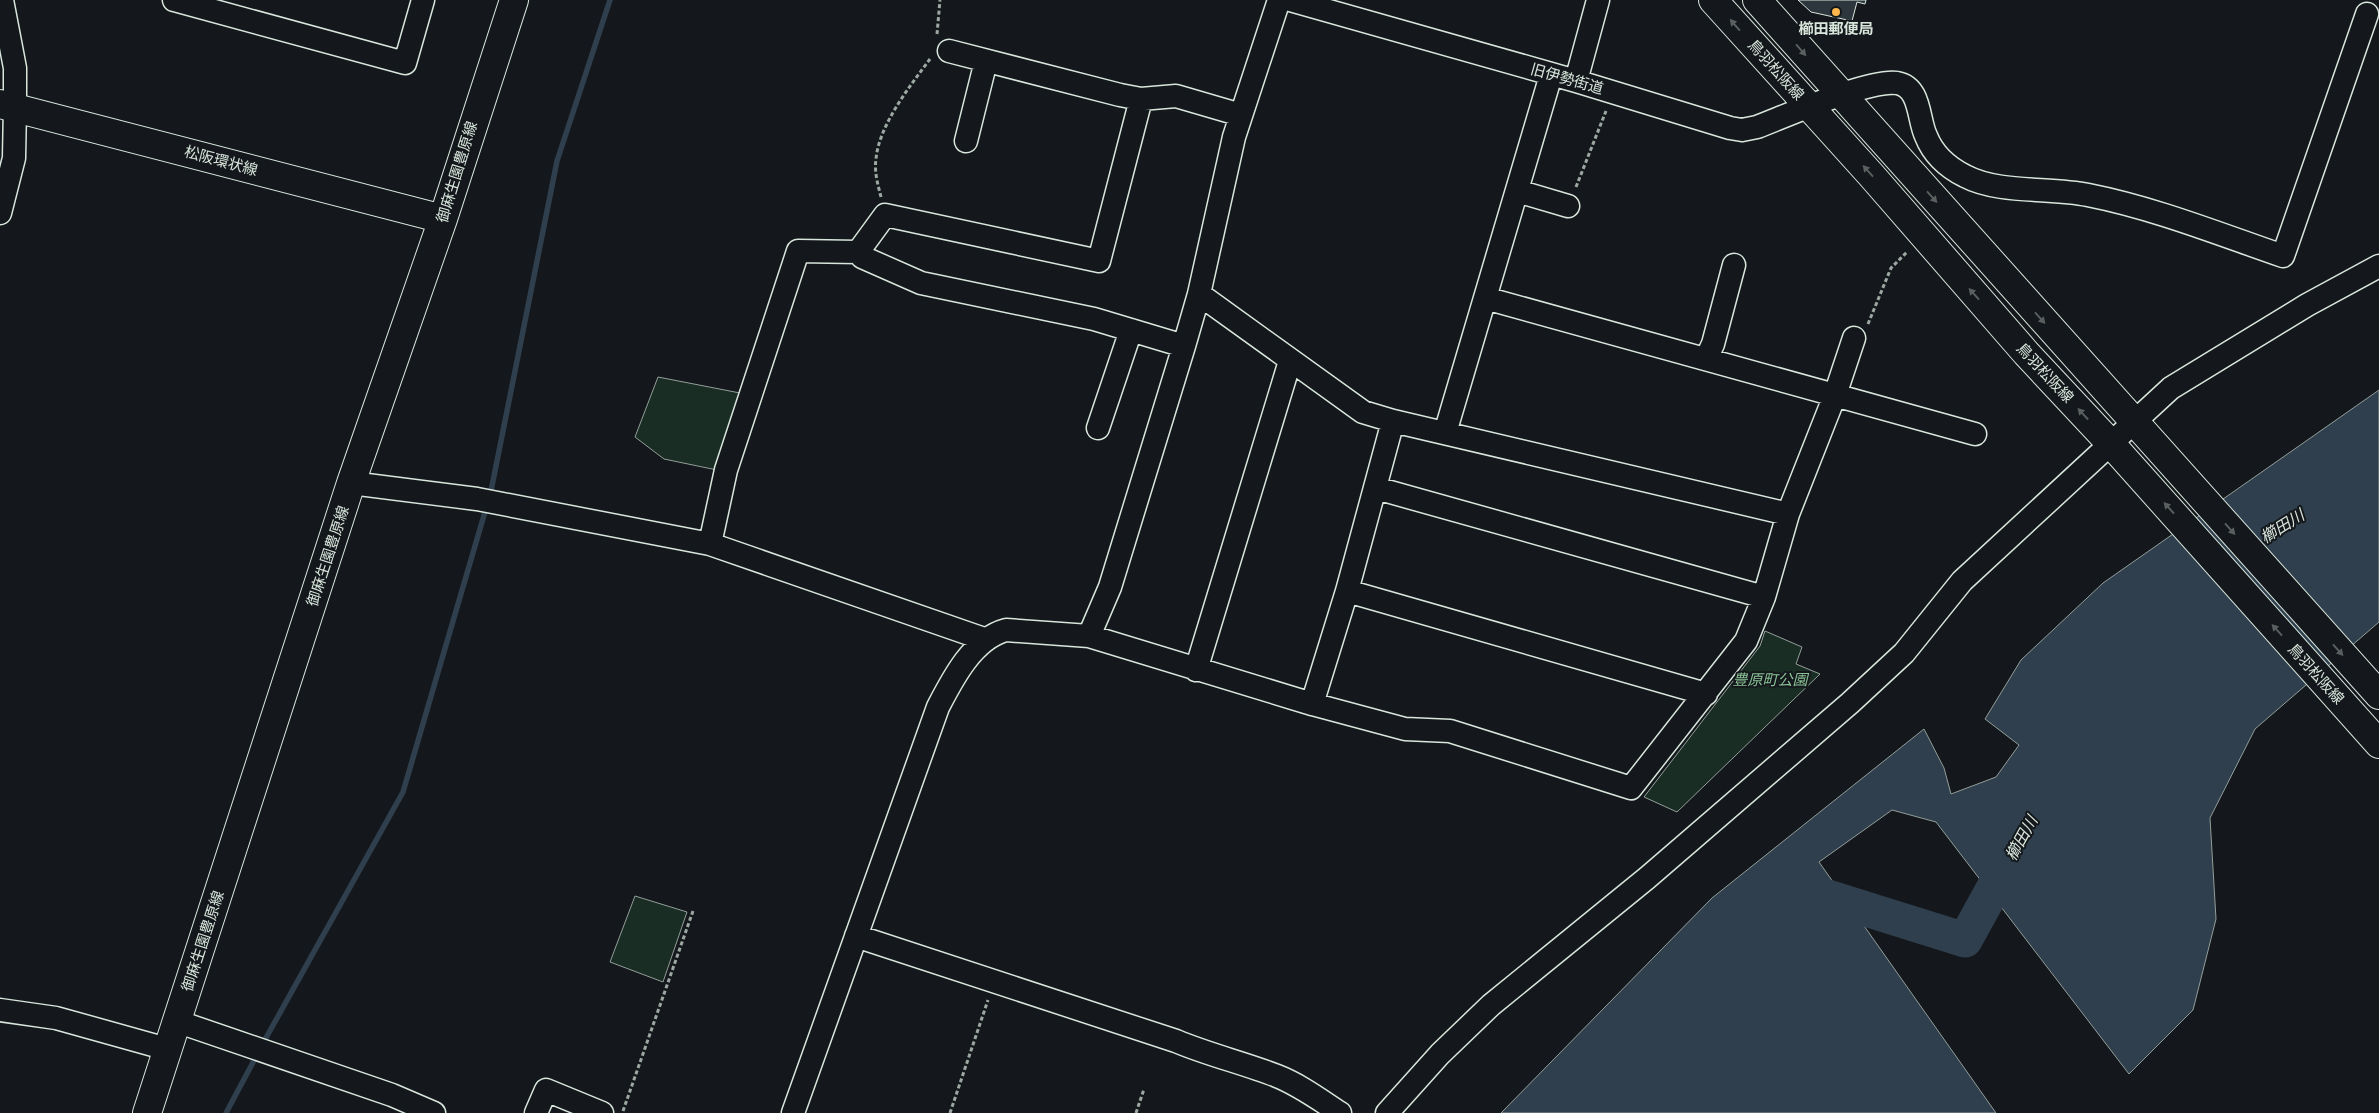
<svg xmlns="http://www.w3.org/2000/svg" width="2379" height="1113" viewBox="0 0 2379 1113" font-family="'Roboto Serif','Noto Sans JP',serif">
	<style>
		.green { fill: #1a2d24; stroke: #939e99 }
		.water { fill: #2f3f4d; stroke: #939e99 }
		.lines { fill: none; stroke-linecap: round; stroke-linejoin: round }
		.stream { stroke: #2f3f4d; stroke-width: 5.5 }
		.river { stroke: #2f3f4d; stroke-width: 35 }
		.building { fill: #2c363c; stroke: #d8e6dc }
		.minor-casing { stroke: #d8e6dc; stroke-width: 25 }
		.major-casing { stroke: #d8e6dc; stroke-width: 30 }
		.path { stroke: #9da8a2; stroke-width: 3; stroke-dasharray: 4 2.5; stroke-linecap: butt }
		.minor { stroke: #14181c; stroke-width: 22 }
		.major { stroke: #14181c; stroke-width: 28 }
		.oneway { fill: #59605f }
		.poi-dot { fill: #ffb74d; stroke: #14181c; stroke-width: 2 }
		.labels { text-anchor: middle; stroke-width: 4; stroke-linejoin: round; paint-order: stroke }
		.poi-label { font-size: 15px; font-weight: bold; fill: #d8e6dc; stroke: #14181c }
		.street-label { font-size: 15px; fill: #d8e6dc; stroke: #14181c }
		.park-label { font-size: 15px; font-style: italic; fill: #8ac095; stroke: #14181c }
		.water-label { font-size: 16px; font-style: italic; fill: #d8e6dc; stroke: #14181c }
	</style>
	<rect width="100%" height="100%" fill="#14181c"/>
	<!-- green -->
	<path class="green" d="M658 377 740 393 717 470 664 459 635 437Z
		M1765 631 1802 647 1796 664 1820 674 1677 812 1644 797 1760 646Z
		M635 896 687 912 663 982 610 962Z"/>
	<!-- water -->
	<path class="water" d="M2379 390V622L2255 729 2210 818 2216 919 2193 1010 2129 1074 1936 822 1892 810 1819 862 1996 1113H1501L1712 898 1924 729 1944 768 1951 794 1996 777 2019 745 1985 719 2021 660 2103 583Z"/>
	<g class="lines">
		<!-- stream -->
		<path class="stream" d="M490 496 557 161 610 0
			M262 1045 403 792 487 505
			M226 1113 258 1053"/>
		<!-- river -->
		<path class="river" d="M1802 889 1965 940 2014 851"/>
	</g>
	<!-- building -->
	<path class="building" d="M1798 0H1866L1865 4 1857 2 1852 21 1811 12Z"/>
	<g class="lines">
		<defs>
			<path id="minor" d="M174 0 405 63 423 0
				M1290 0 1576 81 1730 128 1742 130 1757 127C1786 116 1869 79 1897 83 1921 87 1918 120 1926 136 1933 154 1947 167 1965 176 1999 194 2050 187 2088 195 2154 208 2219 234 2283 256L2367 14
				M949 51 1120 95 1141 99 1176 96 1241 115
				M1576 81 1598 0
				M966 141 986 61
				M1517 191 1568 206
				M0 213 14 158 15 107V68L2 0
				M858 252 885 215 1099 261 1141 99
				M1485 298 1975 434
				M1706 359 1713 344 1734 265
				M1098 428 1131 330
				M1445 433 1551 75
				M351 483 477 499 710 544 984 639
				M1376 488 1764 597
				M1788 514 1835 395 1854 338
				M710 544 726 470 798 251 858 252 862 257 921 283 1094 319 1184 346
				M1347 591 1706 694
				M1089 636 1110 587 1184 346 1199 294 1234 137 1279 0
				M1196 670 1290 361
				M1312 704 1347 591 1393 421
				M856 936 1176 1041C1209 1055 1244 1063 1277 1076 1300 1085 1320 1100 1340 1113
				M0 1010 56 1018 167 1049
				M176 1021 392 1095 434 1113
				M536 1113 546 1090 602 1113
				M793 1113 938 707C953 678 973 639 1006 630L1089 636 1312 704 1405 729 1450 731 1631 788 1746 641 1764 597 1788 514 1393 421 1363 412 1199 294
				M1387 1113 1440 1054 1491 1005 1647 878 1850 703 1904 653 1962 581 2171 388 2307 305 2379 266"/>
			<path id="major" d="M1713 0 1872 176 2026 353 2112 445 2379 744
				M1757 0 2379 695
				M0 104 443 219
				M147 1113 351 483 443 219 514 0"/>
		</defs>
		<!-- minor casing -->
		<use href="#minor" class="minor-casing"/>
		<!-- major casing -->
		<use href="#major" class="major-casing"/>
		<!-- path -->
		<path class="path" d="M937 34 940 0
			M1576 187 1606 111
			M881 197C878 185 874 172 876 159 879 125 910 86 930 59
			M1868 324 1891 268 1907 252
			M623 1111 693 911
			M950 1113 988 1000
			M1136 1113 1144 1089"/>
		<!-- minor -->
		<use href="#minor" class="minor"/>
		<!-- major -->
		<use href="#major" class="major"/>
	</g>
	<!-- one-way arrows -->
	<defs><path id="oneway-solid" d="M-6-.8H1V-3.2L6.5 0L1 3.2V.8H-6Z" transform="scale(1.25)"/></defs>
	<g class="oneway">
		<use href="#oneway-solid" transform="translate(1735 25) rotate(-131)"/>
		<use href="#oneway-solid" transform="translate(1801 50) rotate(49)"/>
		<use href="#oneway-solid" transform="translate(1868 171) rotate(-132)"/>
		<use href="#oneway-solid" transform="translate(1932 197) rotate(48)"/>
		<use href="#oneway-solid" transform="translate(1974 294) rotate(-132)"/>
		<use href="#oneway-solid" transform="translate(2040 318) rotate(48)"/>
		<use href="#oneway-solid" transform="translate(2083 414) rotate(-133)"/>
		<use href="#oneway-solid" transform="translate(2169 508) rotate(-132)"/>
		<use href="#oneway-solid" transform="translate(2230 529) rotate(48)"/>
		<use href="#oneway-solid" transform="translate(2277 630) rotate(-132)"/>
		<use href="#oneway-solid" transform="translate(2338 650) rotate(48)"/>
	</g>
	<!-- markers -->
	<circle class="poi-dot" cx="1836" cy="12" r="5"/>
	<g class="labels">
		<!-- poi labels -->
		<g class="poi-label">
			<text x="1836" y="34">櫛田郵便局</text>
		</g>
		<!-- street labels -->
		<g class="street-label">
			<text transform="translate(1776 70) rotate(48)" y="5">鳥羽松阪線</text>
			<text transform="translate(1567 79) rotate(16)" y="5">旧伊勢街道</text>
			<text transform="translate(221 161) rotate(15)" y="5">松阪環状線</text>
			<text transform="translate(457 172) rotate(-73)" y="5">御麻生園豊原線</text>
			<text transform="translate(2045 373) rotate(47)" y="5">鳥羽松阪線</text>
			<text transform="translate(328 556) rotate(-72)" y="5">御麻生園豊原線</text>
			<text transform="translate(2316 674) rotate(48)" y="5">鳥羽松阪線</text>
			<text transform="translate(203 941) rotate(-72)" y="5">御麻生園豊原線</text>
		</g>
		<!-- park labels -->
		<g class="park-label">
			<text x="1770" y="685">豊原町公園</text>
		</g>
		<!-- water labels -->
		<g class="water-label">
			<text transform="translate(2282 526) rotate(-32)" y="6">櫛田川</text>
			<text transform="translate(2021 838) rotate(-61)" y="6">櫛田川</text>
		</g>
	</g>
</svg>
